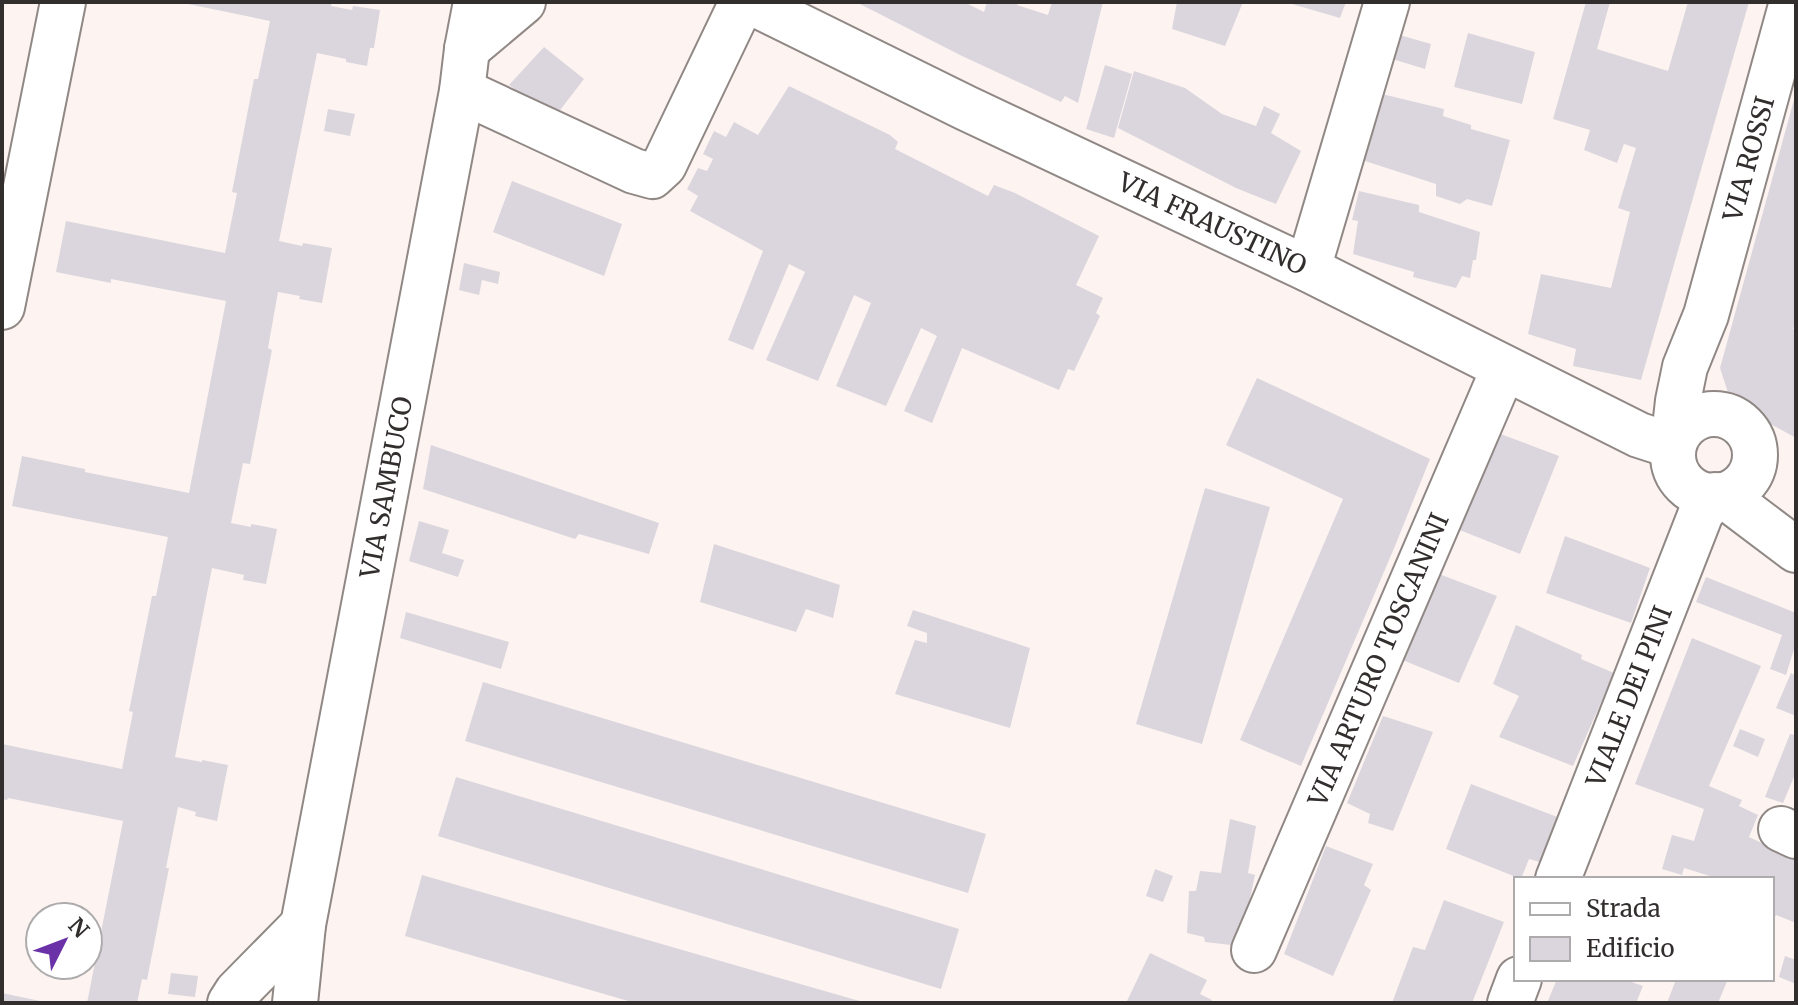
<svg xmlns="http://www.w3.org/2000/svg" width="1798" height="1005" viewBox="0 0 1798 1005" font-family="Merriweather,serif">
	<style>
		.building { fill: #dbd6dd }
		.lines { fill: none; stroke-linecap: round; stroke-linejoin: round }
		.minor-casing { stroke: #908885; stroke-width: 48 }
		.minor { stroke: #fff; stroke-width: 44 }
		.labels { text-anchor: middle; stroke-width: 8; stroke-linejoin: round; paint-order: stroke }
		.street-label { font-size: 26px; fill: #322e2d; stroke: #fff }
	</style>
	<rect width="100%" height="100%" fill="#fdf4f1"/>
	<!-- building -->
	<path class="building" d="M183 2H332L331 6 352 10 353 6 380 10 374 48H370L367 66 346 62V59L317 53 279 241 302 246 303 243 332 248 322 303 299 299 300 296 278 292 268 348 272 350 250 464 243 463 231 523 251 527V524L277 529 266 584 243 580 244 575 212 568 175 757 202 762V760L228 765 217 821 195 816 196 812 178 807 166 868H169L147 980 142 979 137 1003H87L123 821 8 798 7 800 2 799V744L122 769 133 712 129 711 152 596H156L168 537 12 506 22 456 85 469V472L189 493 226 301 111 279V283L56 272 66 221 225 253 237 193 232 192 254 79H258L270 21 183 3Z
		M856 2H964L984 12 987 2H1018L1017 5 1048 15 1052 2H1103L1078 103 1065 96 1061 102 962 56Z
		M1177 2H1243L1225 46 1172 29Z
		M1285 2H1346L1340 18Z
		M1586 2H1610L1597 49 1668 71 1688 2H1749L1641 380 1573 366 1576 349 1528 334 1541 274 1611 288 1630 212 1618 208 1636 148 1624 144 1617 163 1584 150 1590 130 1553 119Z
		M1468 33 1535 52 1522 104 1454 87Z
		M1396 34 1431 44 1425 69 1389 58Z
		M544 47 584 79 554 118 509 85Z
		M1105 65 1132 74 1114 138 1086 129Z
		M1134 71 1185 88 1222 114 1256 126 1264 106 1280 114 1271 133 1301 151 1276 204 1236 188 1118 128Z
		M789 86 890 135 898 142 895 149 988 196 994 185 1015 193 1099 236 1076 285 1103 298 1096 313 1100 316 1074 371 1068 369 1059 390 962 348 932 423 904 411 937 336 921 328 886 406 836 386 871 303 854 295 818 381 766 360 805 272 789 264 753 350 728 340 763 251 690 211 698 196 687 189 698 168 707 171 713 159 703 154 714 131 726 137 734 122 758 135Z
		M1382 94 1444 109 1443 116 1471 125V129L1510 140 1492 206 1467 199 1460 204 1436 196V184L1362 160Z
		M1795 96 1796 321 1793 329 1796 330V438L1731 402 1720 368Z
		M328 109 355 114 350 136 324 131Z
		M512 181 622 224 604 276 493 232Z
		M1359 191 1419 205V212L1480 232 1476 260H1473L1470 278 1462 276 1456 288 1413 277 1414 272 1353 254 1358 221 1352 220Z
		M464 263 500 272 498 284 482 280 479 295 459 290Z
		M1257 378 1430 459 1395 546 1301 766 1240 740 1343 499 1226 445Z
		M1490 430 1559 456 1520 554 1452 527Z
		M431 445 659 523 649 554 579 534 575 539 423 489Z
		M1205 488 1270 507 1202 744 1136 724Z
		M419 521 449 530 442 553 464 560 458 577 409 561Z
		M1565 536 1650 568 1631 623 1546 593Z
		M714 544 840 585 833 618 806 609 796 632 700 602Z
		M1439 574 1497 596 1459 683 1400 659Z
		M1706 577 1796 613V643L1786 675 1770 669 1782 635 1696 602Z
		M913 610 1030 648 1010 728 895 694 915 640 927 643V633L907 626Z
		M406 612 509 642 501 669 400 638Z
		M1516 625 1582 655 1581 659 1614 673 1573 766 1499 737 1519 696 1493 684Z
		M1692 638 1761 666 1709 786 1742 800 1739 806 1758 815 1749 837 1796 859V923L1776 915 1772 925V879H1712L1713 877 1684 868 1682 875 1662 869 1672 835 1694 841 1704 809 1635 784Z
		M1791 673 1796 676V716L1776 708Z
		M483 682 986 834 968 893 465 741Z
		M1383 716 1433 732 1393 831 1368 823 1370 814 1347 803Z
		M1740 729 1765 739 1758 757 1733 746Z
		M1790 734 1796 735V772L1783 803 1765 797Z
		M456 777 959 929 941 989 438 836Z
		M1471 784 1560 818 1543 863 1529 859 1521 879 1446 849Z
		M1230 819 1256 826 1248 873 1255 875 1240 946 1205 942 1204 937 1187 933 1189 891H1196L1200 871 1221 873Z
		M1326 846 1373 864 1364 885 1371 890 1333 976 1284 954Z
		M1155 869 1173 876 1163 902 1146 896Z
		M422 875 863 1002V1003H635L405 936Z
		M1444 900 1504 922 1472 1003H1392L1413 947 1425 950Z
		M1150 953 1207 980 1200 994 1212 1000 1210 1003H1126Z
		M1785 956 1796 960V984L1779 977Z
		M171 973 198 976 195 997 168 994Z
		M1557 979H1623L1643 986 1636 1003H1547Z
		M1669 979H1728L1718 1003H1667L1675 982Z
		M2 993 45 1002V1003H2Z"/>
	<g class="lines">
		<defs>
			<g id="minor">
				<path id="s1" d="M751 2 966 108 1308 269 1639 435 1673 446"/>
				<path d="M467 49 523 2"/>
				<path d="M462 91 634 171 652 176 664 165 742 2"/>
				<path d="M1308 269 1387 2"/>
				<path d="M2 307 63 2"/>
				<circle cx="1714" cy="455" r="41"/>
				<path id="s2" d="M1673 446 1678 401 1685 367 1706 315 1792 2"/>
				<path d="M1723 495 1796 550"/>
				<path d="M1781 829 1796 836"/>
				<path id="s3" d="M1558 879 1701 513 1715 495"/>
				<path id="s4" d="M1254 950 1504 368"/>
				<path d="M230 1003 237 992 303 925"/>
				<path id="s5" d="M295 1003 303 925 462 91 467 49 476 2"/>
				<path d="M1510 1003 1519 979"/>
			</g>
		</defs>
		<!-- minor casing -->
		<use href="#minor" class="minor-casing"/>
		<!-- minor -->
		<use href="#minor" class="minor"/>
	</g>
	<g class="labels">
		<!-- street labels -->
		<g class="street-label">
			<text dy="9" stroke="none"><textPath href="#s2" startOffset="298">VIA ROSSI</textPath></text>
			<text dy="9" stroke="none"><textPath href="#s1" startOffset="512">VIA FRAUSTINO</textPath></text>
			<text dy="9" stroke="none"><textPath href="#s5" startOffset="524">VIA SAMBUCO</textPath></text>
			<text dy="9" stroke="none"><textPath href="#s4" startOffset="316">VIA ARTURO TOSCANINI</textPath></text>
			<text dy="9" stroke="none"><textPath href="#s3" startOffset="196">VIALE DEI PINI</textPath></text>
		</g>
	</g>
	<!-- border -->
	<rect width="1798" height="1005" fill="none" stroke="#322e2d" stroke-width="8"/>
	<!-- legend -->
	<rect x="1514" y="877" width="260" height="104" fill="#ffffff" stroke="#adabab" stroke-width="2"/>
	<rect x="1530" y="903" width="40" height="12" fill="#ffffff" stroke="#adabab" stroke-width="2"/>
	<text x="1586" y="917" font-size="24" fill="#322e2d">Strada</text>
	<rect x="1530" y="937" width="40" height="24" fill="#dbd6dd" stroke="#adabab" stroke-width="2"/>
	<text x="1586" y="957" font-size="24" fill="#322e2d">Edificio</text>
	<!-- north arrow -->
	<g transform="translate(64 941) rotate(48)"><circle r="38" fill="#ffffff" stroke="#adabab" stroke-width="2"/>
	<path d="M0-6L14 30L0 20L-14 30Z" fill="#6b32a8"/>
	<text y="-12" font-size="22" font-weight="bold" text-anchor="middle" fill="#322e2d">N</text>
	</g>
</svg>
